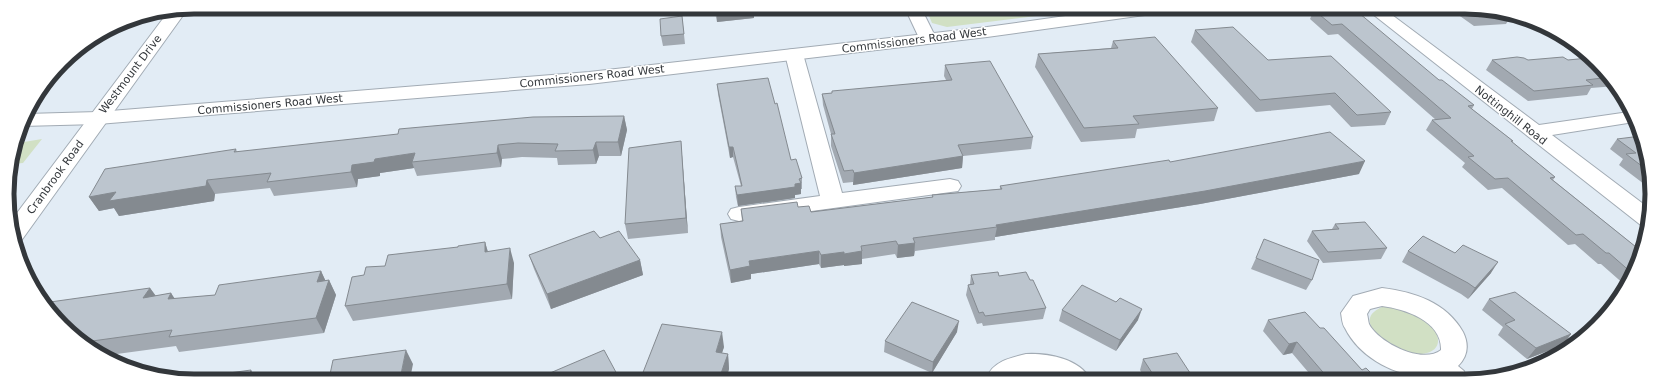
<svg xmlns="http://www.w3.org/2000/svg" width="1659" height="388" viewBox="0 0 1659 388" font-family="'DejaVu Sans',sans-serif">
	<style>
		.green { fill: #d1e0c4 }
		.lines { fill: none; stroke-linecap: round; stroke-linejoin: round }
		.minor-casing { stroke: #a2abb4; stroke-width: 2 }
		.major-casing { stroke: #a2abb4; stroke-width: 2 }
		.minor { fill: #fff; fill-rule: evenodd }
		.major { fill: #fff; fill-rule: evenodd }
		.wall { fill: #a2a9b1 }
		.shaded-wall { fill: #848a90 }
		.building { fill: #bcc5ce; stroke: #848a90 }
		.labels { text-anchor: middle; stroke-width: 3; stroke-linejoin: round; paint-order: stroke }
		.street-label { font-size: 11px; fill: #33373b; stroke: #fff }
		.rim { fill: none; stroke: #33373b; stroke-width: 5 }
	</style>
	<rect width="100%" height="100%" fill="#e2ecf5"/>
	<!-- green -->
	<path class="green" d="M948 8H1101L947 27 932 23 929 16C933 9 940 9 948 8Z
		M42 139 23 163 12 164 18 143Z
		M1382 307C1397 306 1410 310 1423 318 1438 327 1448 351 1422 354 1401 356 1345 323 1382 307Z"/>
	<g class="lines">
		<defs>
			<path id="minor" d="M905 8H921L936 38 933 42 927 43 921 42Z
				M1365 8 1384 9 1539 125 1629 112 1634 122 1552 135 1650 209V219L1648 228 1642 226Z
				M185 9 186 10 184 14 21 241 13 243 11 221 168 12Z
				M794 49 800 50 803 54 842 193 950 179 958 181 961 186 958 191 739 221 731 219 728 214 731 209 739 207 820 196 785 54 788 50Z
				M1382 288C1414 292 1446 302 1463 332 1469 344 1468 356 1458 366L1464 371 1467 379H1437L1432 374C1400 381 1359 357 1345 328 1342 324 1342 318 1341 313L1353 296ZM1382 306C1405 309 1442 321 1441 350 1422 365 1378 342 1369 324 1368 321 1368 317 1367 314L1370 309Z
				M1026 354C1047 353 1079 358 1090 379H1056L1048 376 1037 375H1026L1016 379H986C992 362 1009 358 1026 354Z"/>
			<path id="major" d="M1122 8H1167L1165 12 1159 13 987 37 589 84 98 124 22 126 26 114 98 112 589 72 987 27Z"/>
		</defs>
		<!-- minor casing -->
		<use href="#minor" class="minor-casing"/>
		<!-- major casing -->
		<use href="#major" class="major-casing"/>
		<!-- minor -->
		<use href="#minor" class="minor"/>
		<!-- major -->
		<use href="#major" class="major"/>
	</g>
	<!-- wall -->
	<path class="wall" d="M714 8H753L754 18 717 22Z
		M1328 8 1439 80 1474 105 1472 109 1513 141 1512 142 1555 177 1553 180 1641 251 1633 277 1626 286 1601 264H1598L1575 244 1568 245 1502 188 1488 190 1462 167 1465 163 1426 130 1432 120H1436L1338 34 1328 35 1310 19 1314 10Z
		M1450 9H1490L1511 16 1506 24 1474 26Z
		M682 16 685 44 663 46 661 36Z
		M1195 30 1268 60 1391 112 1385 125 1351 127 1330 105 1256 112 1191 42Z
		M1113 41 1218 108 1214 121 1137 129 1135 138 1081 142 1035 67 1038 54 1111 48Z
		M1588 58 1613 80 1616 86 1591 88 1587 95 1528 101 1486 70 1492 60H1568Z
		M945 65 1033 137 1031 149 963 156 962 168 853 185V182L843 183 831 146V134L823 105 822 94 946 80 944 76Z
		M717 84 791 160 802 178V189H801V194L795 195V198L738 206 736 197 735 186H741L733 157 730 158 718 94Z
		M624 116 627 130 621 156H599L596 164 558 165 557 158 522 157 502 159 501 167 417 176 414 168 380 173V176L358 179 357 187 274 196 270 188 215 194 214 201 119 216 114 208 99 211 89 197 236 149 237 152Z
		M1617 139 1646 146 1648 187 1619 165 1623 159 1610 149Z
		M681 141 682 155 688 233 628 239 625 224Z
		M1170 162 1359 174 1200 204 995 237V240L915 251 914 256 897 258 895 254 862 259V264L844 266V265L821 268 819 264 751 274V279L731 283 721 237 720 224 742 221 741 209 798 207 811 212 932 197V195L1000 189V186Z
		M1335 224 1387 248 1381 259 1323 263 1307 241 1312 231 1332 229Z
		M600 238 640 260 643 275 551 309 534 269 529 255Z
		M485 242 488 252 514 263 512 299 353 321 345 306 364 275 385 266 458 247Z
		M1408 251 1491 273 1468 299 1461 294 1402 262Z
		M1256 258 1312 280 1306 290 1251 269Z
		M321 271 325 280H329L336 295 324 333 179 352 176 346 102 356H101L46 308 150 288 156 296 171 293 174 299 215 295Z
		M971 275 999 276 1030 280 1046 308 1043 319 983 326 982 323 977 324 966 295 968 285 970 284Z
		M1489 299 1571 334 1563 345 1527 359 1498 335 1503 327 1482 310Z
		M1116 302 1138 320 1116 351 1059 321 1062 310Z
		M1268 320 1320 328 1362 370 1377 379H1314L1292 353 1283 355 1263 331Z
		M957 332 932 373 884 352 885 341Z
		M724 347 722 353 728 354 729 369 726 379H643L642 375Z
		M1143 359 1194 379H1145L1140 370Z"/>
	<!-- shaded-wall -->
	<path class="shaded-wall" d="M754 10V18L717 22V14Z
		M624 116 627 130 621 156 618 142Z
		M681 141 682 155 688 233 686 218Z
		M596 142 599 156 596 164 593 150Z
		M498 145 502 159 501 167 497 153Z
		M729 147H733V157L730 158Z
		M415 153 412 162 414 168 380 173V176L358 179 357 187 351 172 352 165 375 159Z
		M963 156 962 168 853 185 854 173Z
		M1365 161 1359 174 1200 204 995 237 997 227 996 225Z
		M207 180 215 194 214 201 119 216 114 208 99 211 89 197 116 192Z
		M801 183V194L795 195V198L738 206 737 195Z
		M485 242 489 256 485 252Z
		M915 243 914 256 897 258 898 245Z
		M510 248 514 263 512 299 507 284Z
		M819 251V264L751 274V279L731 283 730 270 749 261Z
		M862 251V264L844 266V254Z
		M844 252V265L821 268V255Z
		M640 260 643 275 551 309 547 294Z
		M1498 262 1491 273 1468 299 1475 288Z
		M321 271 327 284 329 280 336 295 324 333 316 318 317 282Z
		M150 288 160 302 143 298Z
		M171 293 181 308 168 299Z
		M1142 309 1138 320 1116 351 1120 340Z
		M959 321 957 332 932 373 933 362Z
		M722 332 724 347 717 367 716 352Z
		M1571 334 1563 345 1527 359 1536 348Z
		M1297 342 1292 353 1283 355 1289 344Z
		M406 350 413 364 410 379H400Z
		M728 354 729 369 726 379H719Z
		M251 370 256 379H248Z
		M294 375 297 379H293Z
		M618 376 619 379H611Z"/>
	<!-- building -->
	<path class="building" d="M715 8H753L754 10 717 14Z
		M1328 8H1353L1439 80H1442L1474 105 1468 106 1513 141H1511L1555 177 1550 178 1641 251 1633 274 1609 253H1606L1583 234 1576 235 1508 178 1495 179 1468 157 1474 156 1432 120 1451 118 1342 24 1332 25 1314 10Z
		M1468 9H1490L1507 15 1479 17Z
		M682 16 684 34 661 36 660 19Z
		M1233 27 1268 60 1331 56 1391 112 1357 115 1335 93 1260 100 1195 30Z
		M1155 37 1218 108 1133 116 1139 124 1084 128 1038 54 1118 48 1113 41Z
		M1517 57 1524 58 1528 60 1563 57 1568 60 1588 58 1610 77 1586 80 1593 85 1534 91 1492 60Z
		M990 61 1033 137 958 145 963 156 854 173 853 170 844 171 831 134H835L822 94 832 93V91L952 80 945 65Z
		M768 78 775 104 777 103 791 160 796 159 802 178 799 179 801 183 795 184V187L737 195 735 186H742L733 147H729L717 84Z
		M624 116 618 142H596L593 150 555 151 558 144 518 143 498 145 497 153 412 162 415 153 375 159 374 162 352 165 351 172 267 182 271 173 207 180 206 186 109 201 116 192 89 197 105 169 236 149 234 152 398 134 399 129 533 117Z
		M1330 132 1365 161 1205 191 996 225 997 227 913 238 915 243 898 245 896 241 861 246 862 251 844 254V252L821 255 819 251 749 261 750 266 730 270 720 224 743 221 741 209 797 202 798 207 809 206 811 212 933 197 932 195 1002 189 1000 186 1169 160 1170 162Z
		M1641 136 1646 146 1647 170 1626 154 1636 153 1617 139Z
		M681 141 686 218 625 224 629 148Z
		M1365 222 1387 248 1328 252 1312 231 1339 229 1335 224Z
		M594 231 600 238 619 231 640 260 547 294 529 255Z
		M1423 236 1455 253 1463 245 1498 262 1475 288 1468 283 1408 251Z
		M1264 239 1319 260 1312 280 1256 258Z
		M485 242V252L510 248 507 284 345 306 352 277 364 275 366 267 385 266 388 255 458 247V246Z
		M321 271 317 282 329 280 316 318 169 337 172 330 85 342 46 308 43 303 150 288 143 298 171 293 168 299 215 295 219 285Z
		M998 272 999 276 1026 272 1030 280H1033L1046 308 985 316 983 312 979 313 968 285 974 284 971 275Z
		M1082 285 1116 302 1120 298 1142 309 1120 340 1062 310Z
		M1515 292 1571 334 1536 348 1505 324 1515 320 1489 299Z
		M912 302 959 321 933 362 885 341Z
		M1305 312 1320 328H1324L1362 370 1366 368 1377 379H1325L1328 378 1297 342 1289 344 1268 320Z
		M662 324 722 332 716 352 728 354 719 379H695L672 376 671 378 642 375Z
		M406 350 400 379H329L333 360Z
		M604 350 618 376 611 379H536Z
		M1177 353 1194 379H1156L1143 359Z
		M1549 361 1548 362 1528 368 1527 367Z
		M251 370 248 379H185Z
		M294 375 293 379H264Z"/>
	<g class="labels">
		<!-- street labels -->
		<g class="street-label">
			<text transform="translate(914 40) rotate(-7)" y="4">Commissioners Road West</text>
			<text transform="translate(130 74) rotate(-53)" y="4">Westmount Drive</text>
			<text transform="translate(592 76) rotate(-6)" y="4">Commissioners Road West</text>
			<text transform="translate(270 104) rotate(-5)" y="4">Commissioners Road West</text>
			<text transform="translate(1511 115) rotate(38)" y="4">Nottinghill Road</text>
			<text transform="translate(55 177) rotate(-54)" y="4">Cranbrook Road</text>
		</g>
	</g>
	<!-- crop -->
	<path d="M0 0H1659V388H0ZM194 14H1465A180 180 0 0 1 1645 194V194A180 180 0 0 1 1465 374H194A180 180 0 0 1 14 194V194A180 180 0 0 1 194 14Z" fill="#fff" fill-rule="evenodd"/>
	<path class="rim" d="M194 14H1465A180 180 0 0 1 1645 194V194A180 180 0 0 1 1465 374H194A180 180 0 0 1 14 194V194A180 180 0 0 1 194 14Z"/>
</svg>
